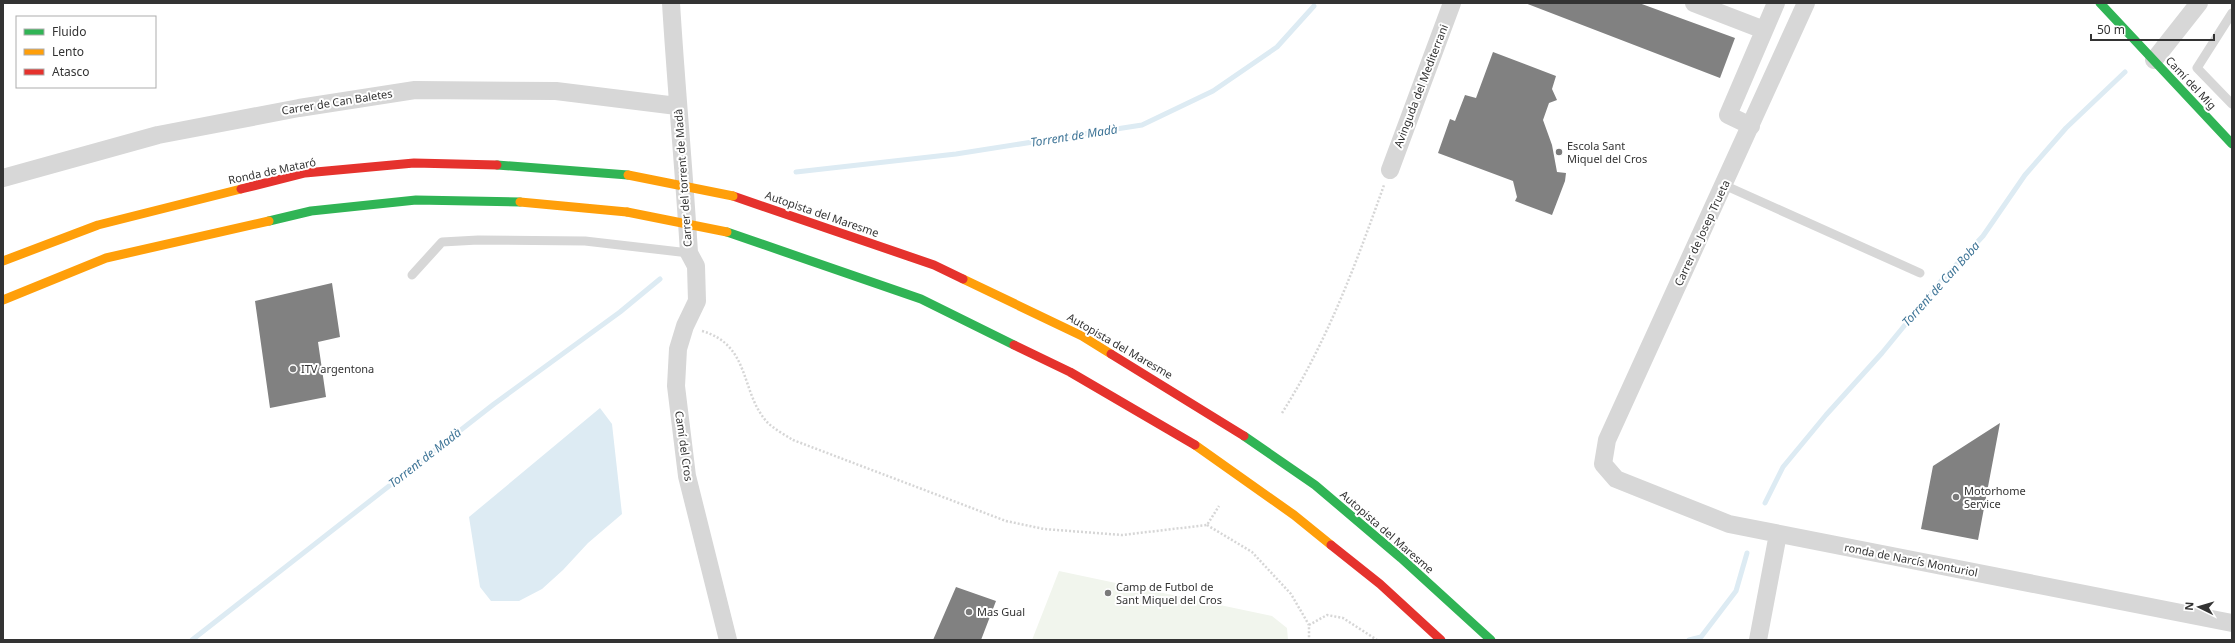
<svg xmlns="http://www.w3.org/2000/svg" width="2235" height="643" viewBox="0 0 2235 643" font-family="'Noto Sans',sans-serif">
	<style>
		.green { fill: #f1f5ed }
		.water { fill: #ddebf3 }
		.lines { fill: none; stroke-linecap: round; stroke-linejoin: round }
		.stream { stroke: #ddebf3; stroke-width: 5 }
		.building { fill: #818181 }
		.path { stroke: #d6d6d6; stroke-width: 2.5; stroke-dasharray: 2 2; stroke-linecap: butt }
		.lane { stroke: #d7d7d7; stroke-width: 9 }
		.street { stroke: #d7d7d7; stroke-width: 18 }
		.fast { stroke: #30b455; stroke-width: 9 }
		.slow { stroke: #ff9f0a; stroke-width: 9 }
		.jam { stroke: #e5322d; stroke-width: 9 }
		.slow-bridge { stroke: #ff9f0a; stroke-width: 9 }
		.poi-dot { fill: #7a7a7a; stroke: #fff; stroke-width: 1.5 }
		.labels { text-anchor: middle; stroke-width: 4; stroke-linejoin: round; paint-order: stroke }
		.street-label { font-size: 11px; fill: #333; stroke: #fff }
		.poi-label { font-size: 11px; fill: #333; stroke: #fff; text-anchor: start }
		.water-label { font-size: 12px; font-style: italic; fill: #3f7597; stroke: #fff }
	</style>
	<rect width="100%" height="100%" fill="#fff"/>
	<!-- green -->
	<path class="green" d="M1059 571 1272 616 1287 628 1288 640H1032Z"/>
	<!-- water -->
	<path class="water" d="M600 408 612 424 622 514 588 543 563 570 542 589 519 601H491L480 587 469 517Z"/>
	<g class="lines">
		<!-- stream -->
		<path class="stream" d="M796 172 956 154 1142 125 1213 91 1277 47 1314 6
			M1765 503 1783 467 1826 415 1882 353 1941 281 1983 236 2025 175 2066 128 2125 72
			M192 640 494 404 620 312 660 279
			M1689 640 1701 637 1736 591 1747 553"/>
	</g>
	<!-- building -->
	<path class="building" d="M1525 3H1639L1735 38 1720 78Z
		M1493 52 1556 76 1552 89 1557 100 1549 103 1543 120 1552 145 1557 172 1566 173 1565 181 1552 215 1515 201 1517 197 1513 181 1438 153 1450 119 1455 121 1465 95 1476 98Z
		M332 283 340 337 318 342 326 397 270 408 255 301Z
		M2000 423 1978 540 1921 529 1933 466Z
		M956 587 996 601 981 640H933Z"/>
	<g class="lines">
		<!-- path -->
		<path class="path" d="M702 331C751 345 740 392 767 422 774 429 785 435 793 440L1006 521 1044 529 1122 535 1207 525 1219 506
			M1282 413C1327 342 1356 264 1384 185
			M1207 525 1252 552 1291 594 1309 625V640
			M1309 625 1327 615 1343 618 1377 640"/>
		<!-- lane -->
		<path class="lane" d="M2232 13 2197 68 2232 104
			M1724 185 1920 273
			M412 275 442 242 478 240 585 241 689 253"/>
		<!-- street -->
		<path class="street" d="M671 3C676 86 684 169 689 253L696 266 697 301 685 326 678 349 676 386 687 476 728 640
			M1694 3 1764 30
			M1806 3 1607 440 1603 464 1616 479 1729 524 2232 623
			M2154 60 2199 3
			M1751 126 1728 115 1776 3
			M1390 170 1452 3
			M3 178 158 135 299 108 415 90 556 91 677 106
			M1758 640 1778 534"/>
		<!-- fast -->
		<path class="fast" d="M2100 3 2232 144
			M497 165 628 175
			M269 221 311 211 416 200 520 202
			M727 232 921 299 1014 345
			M1244 436 1315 485 1401 558 1491 640"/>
		<!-- slow -->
		<path class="slow" d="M520 202 627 212
			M3 261 98 225 241 189
			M963 279 1082 336 1111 354
			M3 300 106 258 269 221
			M1195 445 1294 515 1331 545"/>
		<!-- jam -->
		<path class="jam" d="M241 189 305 173 414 163 497 165
			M733 196 934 265 963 279
			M1014 345 1070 372 1195 445
			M1111 354 1244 436
			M1331 545 1380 584 1441 640"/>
		<!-- slow-bridge -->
		<path class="slow-bridge" d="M628 175 733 196
			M627 212 727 232"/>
	</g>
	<!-- markers -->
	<g class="poi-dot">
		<circle cx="1559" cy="152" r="4"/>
		<circle cx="293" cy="369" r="4"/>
		<circle cx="1956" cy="497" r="4"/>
		<circle cx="1108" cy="593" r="4"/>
		<circle cx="969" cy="612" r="4"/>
	</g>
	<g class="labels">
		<!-- street labels -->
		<g class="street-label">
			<text transform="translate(2191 83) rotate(47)" y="4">Camí del Mig</text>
			<text transform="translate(1421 86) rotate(-69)" y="4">Avinguda del Mediterrani</text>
			<text transform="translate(337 102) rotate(-9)" y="4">Carrer de Can Baletes</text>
			<text transform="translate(272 171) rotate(-12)" y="4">Ronda de Mataró</text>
			<text transform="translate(683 178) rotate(-94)" y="4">Carrer del torrent de Madà</text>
			<text transform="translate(822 214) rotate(19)" y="4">Autopista del Maresme</text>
			<text transform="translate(1702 233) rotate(-65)" y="4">Carrer de Josep Trueta</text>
			<text transform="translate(1120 346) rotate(30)" y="4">Autopista del Maresme</text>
			<text transform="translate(684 446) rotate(82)" y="4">Camí del Cros</text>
			<text transform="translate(1387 532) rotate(41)" y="4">Autopista del Maresme</text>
			<text transform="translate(1911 560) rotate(11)" y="4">ronda de Narcís Monturiol</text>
		</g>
		<!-- poi labels -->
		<g class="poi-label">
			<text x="1567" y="150">Escola Sant<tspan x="1567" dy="13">Miquel del Cros</tspan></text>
			<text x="301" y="373">ITV argentona</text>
			<text x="1964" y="495">Motorhome<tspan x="1964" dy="13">Service</tspan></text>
			<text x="1116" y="591">Camp de Futbol de<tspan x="1116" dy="13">Sant Miquel del Cros</tspan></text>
			<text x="977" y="616">Mas Gual</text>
		</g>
		<!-- water labels -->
		<g class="water-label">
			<text transform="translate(1074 136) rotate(-9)" y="4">Torrent de Madà</text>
			<text transform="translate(1941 284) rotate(-48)" y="4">Torrent de Can Boba</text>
			<text transform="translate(425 458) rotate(-38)" y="4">Torrent de Madà</text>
		</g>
	</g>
	<!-- border -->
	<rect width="2235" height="643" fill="none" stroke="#333333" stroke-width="8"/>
	<!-- legend -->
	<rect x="16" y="16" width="140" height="72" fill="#ffffff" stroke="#adadad"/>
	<rect x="24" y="29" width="20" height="6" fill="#30b455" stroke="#adadad"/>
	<text x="52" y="36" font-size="12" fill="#333333">Fluido</text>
	<rect x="24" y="49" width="20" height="6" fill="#ff9f0a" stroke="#adadad"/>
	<text x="52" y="56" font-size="12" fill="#333333">Lento</text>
	<rect x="24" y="69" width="20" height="6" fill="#e5322d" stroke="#adadad"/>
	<text x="52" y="76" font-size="12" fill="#333333">Atasco</text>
	<!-- north arrow -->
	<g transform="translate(2199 607) rotate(275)" stroke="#ffffff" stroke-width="3" paint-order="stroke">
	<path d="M0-3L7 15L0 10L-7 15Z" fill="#333333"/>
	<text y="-6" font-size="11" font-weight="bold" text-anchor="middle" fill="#333333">N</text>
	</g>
	<!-- scale -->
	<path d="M2091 34v6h123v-6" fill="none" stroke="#333333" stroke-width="2"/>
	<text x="2097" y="34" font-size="12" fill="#333333" stroke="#ffffff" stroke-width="3" paint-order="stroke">50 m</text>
</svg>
